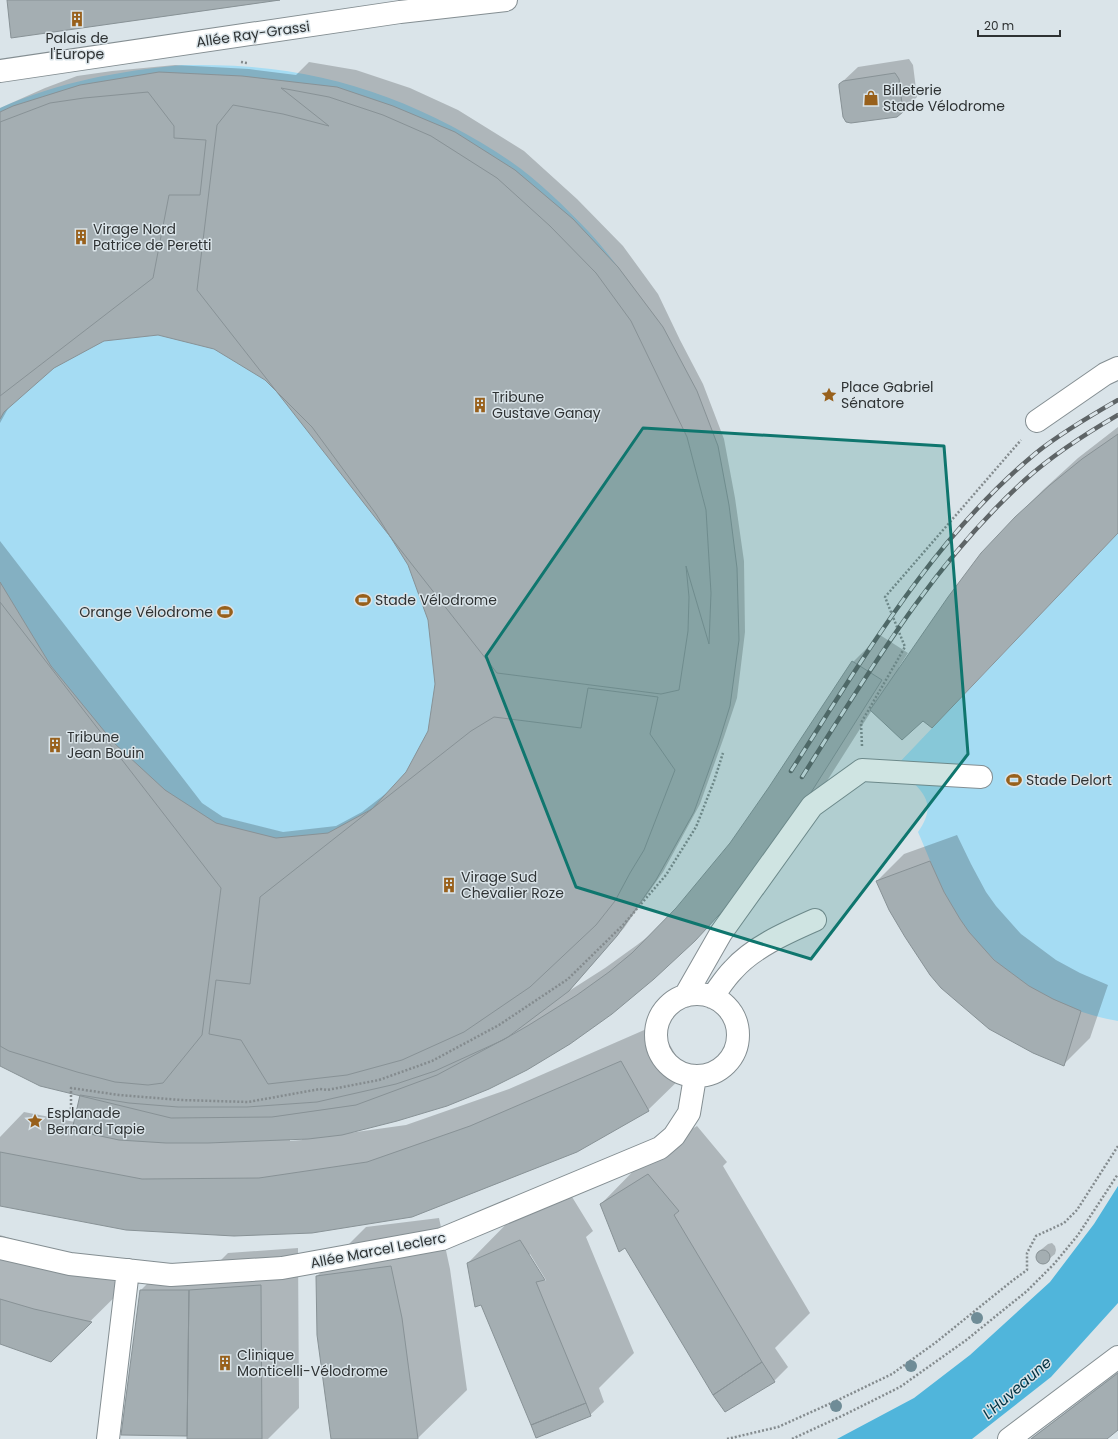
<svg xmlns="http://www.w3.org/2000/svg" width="1118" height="1439" viewBox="0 0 1118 1439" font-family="Poppins,sans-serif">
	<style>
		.green { fill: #a5dcf3 }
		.water { fill: #50b5db }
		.shadow { fill: #0003; fill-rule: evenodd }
		.building { fill: #a4aeb2; stroke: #889296 }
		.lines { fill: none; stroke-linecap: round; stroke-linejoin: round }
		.minor-casing { stroke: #848e92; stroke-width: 24 }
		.path { stroke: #848b8e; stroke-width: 2.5; stroke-dasharray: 2 2; stroke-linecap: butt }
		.minor { stroke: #fff; stroke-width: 22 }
		.rail-casing { stroke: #5e6466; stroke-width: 4.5 }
		.rail { stroke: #dae4e9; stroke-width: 3; stroke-dasharray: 9; stroke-linecap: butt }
		.tree { fill: #6f8c97 }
		.marked { fill: #0f766e; fill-opacity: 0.2; stroke: #0f766e; stroke-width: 3; stroke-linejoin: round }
		.labels { text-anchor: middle; stroke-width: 3; stroke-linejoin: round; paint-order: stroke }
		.street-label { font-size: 14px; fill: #2e3233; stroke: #dae4e9 }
		.poi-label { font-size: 14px; fill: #2e3233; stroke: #dae4e9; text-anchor: start }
		.water-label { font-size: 15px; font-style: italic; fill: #013141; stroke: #dae4e9 }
	</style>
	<rect width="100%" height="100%" fill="#dae4e9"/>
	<!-- green -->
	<path class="green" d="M182 65C205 65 228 65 252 67 344 74 434 109 510 161 539 181 565 207 589 232 613 258 633 287 652 317L726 583 0 1060V108C58 82 119 71 182 65Z
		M1118 533V1021C1055 1011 996 972 960 920 942 893 931 862 918 832 941 799 918 789 896 766Z"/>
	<!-- water -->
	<path class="water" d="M1118 1186V1303L1051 1377 972 1439H837L914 1398 970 1355 1050 1282 1094 1224Z"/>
	<!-- shadow -->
	<path class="shadow" d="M909 59 913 65 917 97 902 111 840 84 858 67Z
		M309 62 356 70 410 88 458 110 524 151 577 199 623 246 658 294 680 340 703 384 724 439 735 498 744 561 745 632 737 698 724 737 700 804 663 872 624 928 569 991 605 968 637 945 654 932 688 896 731 843 764 796 853 662 880 635 908 653 899 667 901 668 1016 517 1043 490 1078 458 1118 427V533L923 720 872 710 820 792 757 875 694 940 349 1132V1133L406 1125 509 1089 658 1024 686 1073 648 1110 577 1151 0 1205V1137L24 1112 75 1122 81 1095 0 1065V541L202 803 223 817 283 832 336 826 362 812 393 788 407 773 429 732 436 684 429 620 409 564 401 550 269 380 215 348 158 334 103 340 53 367 10 405 0 423V108L45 88 77 76 112 71 175 65 249 69 296 75ZM290 1139H302V1140L290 1141Z
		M957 835 971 864 986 892 996 906 1021 934 1056 960 1080 973 1108 985 1090 1038 1063 1065 877 881 904 854Z
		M697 1126 727 1162 723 1166 810 1313 775 1348 788 1367 774 1381 601 1204 649 1155Z
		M569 1192 593 1231 586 1237 634 1353 599 1388 604 1402 590 1415 468 1263 516 1214ZM530 1254 546 1280 544 1281 530 1259 529 1255Z
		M439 1218 450 1269 467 1390 418 1438 332 1439 317 1276 366 1227Z
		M0 1235 83 1261 139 1273 51 1360 0 1343Z
		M1052 1243 1055 1246 1056 1250 1055 1254 1044 1263 1038 1261 1037 1253 1048 1244Z
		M298 1248 299 1408 268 1439H188V1433L187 1435 141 1290 161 1270H211L228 1253Z
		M1118 1372V1429L1105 1439H1030Z"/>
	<!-- building -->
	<path class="building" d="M7 0H280L11 38Z
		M159 72 242 76 337 87 393 106 455 132 515 170 573 219 618 267 663 327 697 391 718 446 729 505 737 568 739 640 730 706 718 745 694 812 656 880 617 936 569 991 508 1037 437 1075 356 1105 272 1117 171 1118 40 1086 0 1066V582L51 666 114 743 165 790 216 823 276 838 328 833 372 809 406 772 428 731 435 684 428 620 408 565 376 514 312 427 265 380 214 349 158 335 104 341 54 368 4 412 0 419V112L13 106 80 85Z
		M895 73 899 79 903 112 897 117 851 123 846 122 843 117 839 87V84L843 81Z
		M281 88 329 97 383 115 431 136 497 178 550 226 596 273 631 321 687 437 706 510 711 593 709 644 686 566 689 597 688 631 679 690 661 694 497 673 197 290 217 125 233 105 283 114 329 126Z
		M148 92 174 126V138L206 140 200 195H169L153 278 0 396V122L50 103 84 98Z
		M1118 434V533L932 728 923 721 902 740 870 710 948 597 981 553 1015 517 1050 485 1082 459Z
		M0 602 221 888 202 1035 163 1083 148 1085 115 1082 77 1072 9 1051 0 1046Z
		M852 661 882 680 793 821 730 903 695 941 654 979 612 1014 570 1044 527 1070 489 1089 447 1106 397 1121 342 1135 308 1139 208 1143H166L119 1140 72 1130 80 1095 129 1103 178 1107H247L317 1102 396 1084 435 1071 503 1040 529 1025 577 995 609 972 632 953 676 908 730 843 769 787Z
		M588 688 658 697 650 734 675 770 644 850 630 873 615 901 596 925 530 987 464 1032 402 1060 347 1075 268 1084 241 1040 209 1034 216 980 250 984 260 897 471 731 494 717 581 728Z
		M930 861 944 892 960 919 969 932 994 960 1029 986 1053 999 1081 1011 1064 1066 1033 1053 989 1029 941 988 930 975 905 937 889 910 876 881Z
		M621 1061 649 1111 577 1152 412 1217 312 1233 234 1236 126 1230 0 1206V1152L142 1179 259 1178 367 1162 470 1126Z
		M648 1174 679 1211 674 1215 762 1362 713 1395 625 1248 619 1252 600 1204Z
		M520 1240 545 1280 536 1282 586 1403 531 1425 481 1305 475 1307 467 1263Z
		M1036 1257a7 7 0 1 1 14 0a7 7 0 1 1-14 0Z
		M391 1266 402 1318 418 1439H331L317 1335 316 1276Z
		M261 1285 262 1439H187L189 1290Z
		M140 1290H189L187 1436 121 1435Z
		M0 1299 34 1309 92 1322 51 1362 0 1344Z
		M762 1362 775 1382 725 1412 713 1395Z
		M1118 1373V1430L1107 1439H1031Z
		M586 1403 591 1416 536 1438 531 1425Z"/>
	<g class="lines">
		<defs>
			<path id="minor" d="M0 71 400 12 506 0
				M1037 421 1105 374 1118 368
				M656 1035a41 41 0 1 1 82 0a41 41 0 1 1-82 0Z
				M685 996 721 933 812 806 862 770 981 777
				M712 997C719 988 725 978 733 970 753 947 788 932 815 920
				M0 1248 70 1264 171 1275 282 1268 442 1239 660 1148 674 1136 689 1113 695 1077
				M108 1439 128 1270
				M1009 1439 1118 1357"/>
		</defs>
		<!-- minor casing -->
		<use href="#minor" class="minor-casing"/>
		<!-- path -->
		<path class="path" d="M241 62 247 63
			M862 746 861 723 905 647 885 597 1021 440
			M71 1109V1088L119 1095 181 1100 248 1102 320 1089 327 1090 379 1080 432 1061 499 1025 568 979 623 925 666 875 696 827 714 781 723 753
			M727 1439 778 1427 838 1400 892 1374 935 1343 1012 1281 1027 1270V1253L1036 1236 1064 1223 1077 1210 1118 1146
			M792 1439 846 1414 900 1387 965 1341 1027 1291 1054 1264 1078 1235 1118 1174"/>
		<!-- minor -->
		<use href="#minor" class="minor"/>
		<defs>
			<path id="rail" d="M791 771C864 658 931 540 1036 453 1061 433 1090 416 1118 400
				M802 777C869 672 933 563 1026 479 1053 455 1087 433 1118 415"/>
		</defs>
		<!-- rail casing -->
		<use href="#rail" class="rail-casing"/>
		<!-- rail -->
		<use href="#rail" class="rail"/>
	</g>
	<!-- trees -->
	<g class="tree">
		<circle cx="977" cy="1318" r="6"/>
		<circle cx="911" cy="1366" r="6"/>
		<circle cx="836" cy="1406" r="6"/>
	</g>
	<!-- marked area -->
	<path class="marked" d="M643 428 944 446 968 754 811 959 576 887 486 656Z"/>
	<!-- icons -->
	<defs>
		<symbol id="building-bare" viewBox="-9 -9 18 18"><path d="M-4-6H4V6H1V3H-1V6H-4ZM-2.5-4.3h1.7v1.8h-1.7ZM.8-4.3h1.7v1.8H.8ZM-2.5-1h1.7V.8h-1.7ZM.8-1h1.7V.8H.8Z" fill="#98601b" stroke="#dae4e9" stroke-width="2.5" paint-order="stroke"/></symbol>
		<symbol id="shop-bare" viewBox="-9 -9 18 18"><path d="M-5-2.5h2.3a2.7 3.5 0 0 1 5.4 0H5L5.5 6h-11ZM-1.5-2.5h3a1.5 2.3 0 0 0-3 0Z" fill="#98601b" stroke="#dae4e9" stroke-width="2.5" paint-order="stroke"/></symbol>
		<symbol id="sight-bare" viewBox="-9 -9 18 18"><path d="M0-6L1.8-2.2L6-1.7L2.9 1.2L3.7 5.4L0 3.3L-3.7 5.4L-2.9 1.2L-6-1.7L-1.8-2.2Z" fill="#98601b" stroke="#dae4e9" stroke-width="2.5" paint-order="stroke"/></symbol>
		<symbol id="stadium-bare" viewBox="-9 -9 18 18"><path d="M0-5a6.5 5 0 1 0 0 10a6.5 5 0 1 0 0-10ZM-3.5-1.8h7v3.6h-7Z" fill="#98601b" stroke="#dae4e9" stroke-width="2.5" paint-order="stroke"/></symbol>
	</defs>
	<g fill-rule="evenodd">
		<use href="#building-bare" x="66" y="8" width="22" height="22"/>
		<use href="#shop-bare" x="860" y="87" width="22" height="22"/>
		<use href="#building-bare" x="70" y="226" width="22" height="22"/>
		<use href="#sight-bare" x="818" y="384" width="22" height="22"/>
		<use href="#building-bare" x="469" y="394" width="22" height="22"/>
		<use href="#stadium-bare" x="352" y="589" width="22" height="22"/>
		<use href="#stadium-bare" x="214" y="601" width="22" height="22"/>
		<use href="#building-bare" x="44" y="734" width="22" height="22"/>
		<use href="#stadium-bare" x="1003" y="769" width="22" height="22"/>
		<use href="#building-bare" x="438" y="874" width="22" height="22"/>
		<use href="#sight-bare" x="24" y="1110" width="22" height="22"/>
		<use href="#building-bare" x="214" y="1352" width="22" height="22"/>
	</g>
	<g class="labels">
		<!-- street labels -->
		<g class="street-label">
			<text transform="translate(253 34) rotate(-8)" y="5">Allée Ray-Grassi</text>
			<text transform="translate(378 1250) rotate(-11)" y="5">Allée Marcel Leclerc</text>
		</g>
		<!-- poi labels -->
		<g class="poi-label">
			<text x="77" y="43" text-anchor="middle">Palais de<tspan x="77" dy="16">l'Europe</tspan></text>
			<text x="883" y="95">Billeterie<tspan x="883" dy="16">Stade Vélodrome</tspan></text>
			<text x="93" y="234">Virage Nord<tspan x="93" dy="16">Patrice de Peretti</tspan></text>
			<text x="841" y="392">Place Gabriel<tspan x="841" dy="16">Sénatore</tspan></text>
			<text x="492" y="402">Tribune<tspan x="492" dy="16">Gustave Ganay</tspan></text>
			<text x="375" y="605">Stade Vélodrome</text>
			<text x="213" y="617" text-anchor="end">Orange Vélodrome</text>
			<text x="67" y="742">Tribune<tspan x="67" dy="16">Jean Bouin</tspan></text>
			<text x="1026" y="785">Stade Delort</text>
			<text x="461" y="882">Virage Sud<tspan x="461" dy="16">Chevalier Roze</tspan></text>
			<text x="47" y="1118">Esplanade<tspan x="47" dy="16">Bernard Tapie</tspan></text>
			<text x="237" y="1360">Clinique<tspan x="237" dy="16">Monticelli-Vélodrome</tspan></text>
		</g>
		<!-- water labels -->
		<g class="water-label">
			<text transform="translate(1017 1388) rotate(-41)" y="5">L'Huveaune</text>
		</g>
	</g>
	<!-- scale -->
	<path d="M978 30v6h82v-6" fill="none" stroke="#2e3233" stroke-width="2"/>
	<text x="984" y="30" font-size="12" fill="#2e3233" stroke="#dae4e9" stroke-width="3" paint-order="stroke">20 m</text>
</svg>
